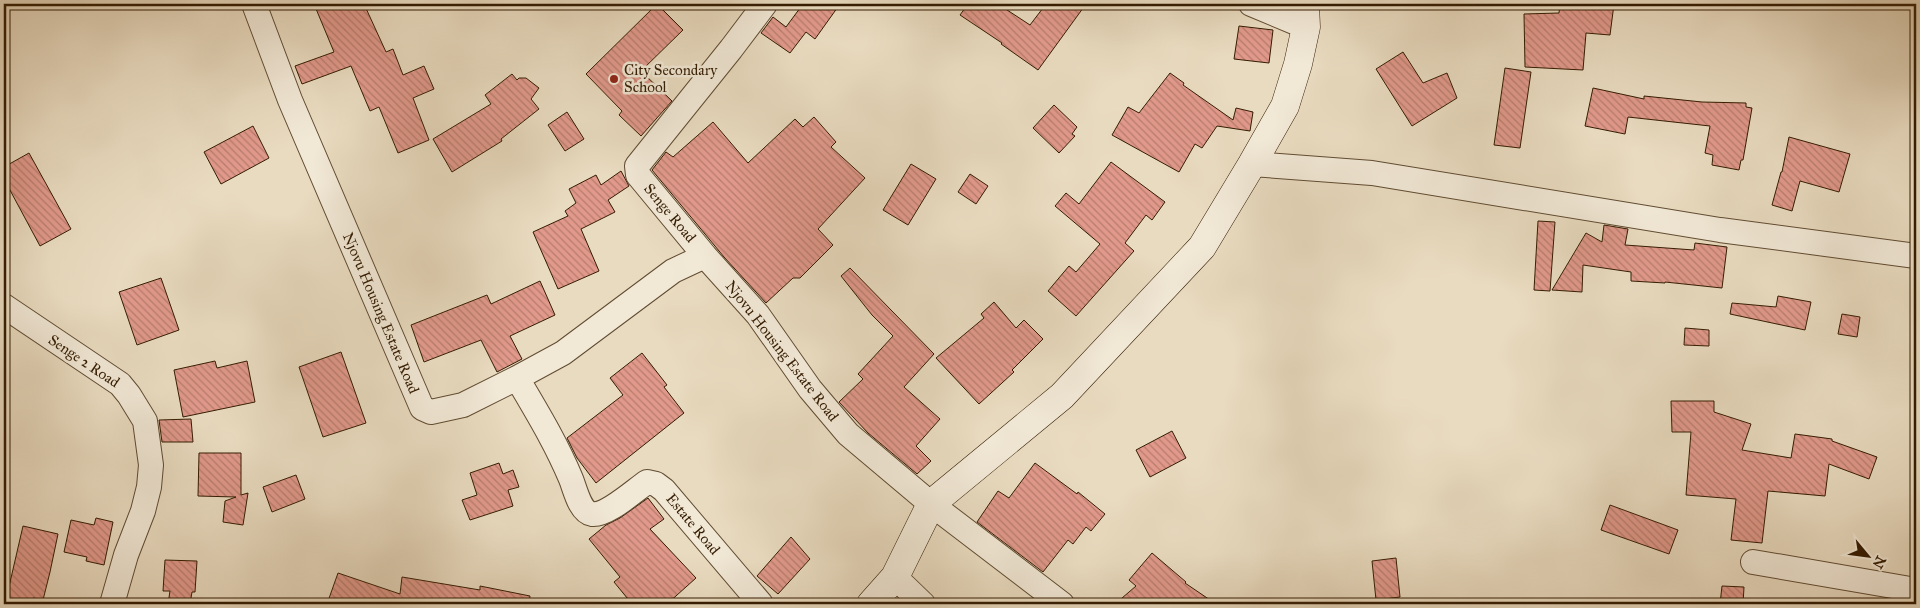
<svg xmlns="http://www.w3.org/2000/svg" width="1920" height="608" viewBox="0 0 1920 608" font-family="'IM FELL Great Primer',serif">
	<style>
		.building { fill: url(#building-back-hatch); stroke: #341c02 }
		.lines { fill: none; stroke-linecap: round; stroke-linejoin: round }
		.street-casing { stroke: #614c32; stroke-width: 26 }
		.secondary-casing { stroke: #341c02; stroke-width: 29 }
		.street { stroke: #f1e8d6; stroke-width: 24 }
		.secondary { stroke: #f1e8d6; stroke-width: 28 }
		.poi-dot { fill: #8f2418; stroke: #f1e8d6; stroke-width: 2 }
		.labels { text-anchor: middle; stroke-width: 5; stroke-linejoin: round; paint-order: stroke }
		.poi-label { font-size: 15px; fill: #341c02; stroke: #f1e8d6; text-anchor: start }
		.street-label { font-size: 15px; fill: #341c02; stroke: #f1e8d6 }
	</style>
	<defs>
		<pattern id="building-back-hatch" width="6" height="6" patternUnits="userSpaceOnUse" patternTransform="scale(1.25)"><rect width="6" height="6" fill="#e1998b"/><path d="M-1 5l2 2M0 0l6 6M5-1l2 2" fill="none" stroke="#b77c6f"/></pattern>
	</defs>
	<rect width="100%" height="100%" fill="#e9dbc0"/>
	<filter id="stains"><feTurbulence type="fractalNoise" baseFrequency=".004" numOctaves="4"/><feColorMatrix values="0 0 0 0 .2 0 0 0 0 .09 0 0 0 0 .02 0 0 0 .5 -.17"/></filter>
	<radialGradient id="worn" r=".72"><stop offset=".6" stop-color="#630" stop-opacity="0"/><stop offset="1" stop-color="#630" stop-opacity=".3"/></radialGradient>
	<!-- building -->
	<path class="building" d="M314 4H364L386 52 393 49 403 75 424 66 434 89 413 98 429 140 398 153 379 107 370 111 351 66 302 84 295 66 334 52Z
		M657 4 683 30 641 71 672 101 641 136 619 115 622 111 586 74Z
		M803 4H840L815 39 806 32 790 53 761 33 773 17 786 27Z
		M968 4H998L1030 25 1046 4H1086L1038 70 1001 44 1002 43 960 15Z
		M1560 4H1614L1610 35 1586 33 1583 70 1525 67 1524 14 1559 13Z
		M1239 26 1273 30 1269 63 1234 59Z
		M1403 52 1423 83 1447 73 1457 98 1412 126 1376 69Z
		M1505 68 1531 72 1520 148 1494 145Z
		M1170 73 1184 83 1183 85 1233 120 1236 108 1253 112 1250 131 1217 126 1202 148 1195 144 1179 172 1112 135 1128 107 1139 113Z
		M512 74 517 80 519 78H526L539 88 531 99 539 109 501 139 502 141 452 172 433 139 491 104 485 95Z
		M1593 88 1644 99V96L1702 102 1746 103V107L1752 108 1743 160H1741L1739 170 1712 165 1713 155 1705 153 1710 126 1628 117 1625 134 1585 126Z
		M1054 105 1077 127 1072 134 1075 136 1059 153 1033 128Z
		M567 112 584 139 565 151 548 125Z
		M814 117 836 142 831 147 865 178 818 229 833 245 800 278H793L766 303 724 257 652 170 666 152 673 157 713 122 748 163 795 119 803 127Z
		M253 126 269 158 221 184 204 152Z
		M1789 137 1850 154 1839 192 1800 181 1792 211 1772 205 1781 172H1782Z
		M29 153 71 229 40 246 4 179V167Z
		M1111 162 1165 202 1152 220 1146 215 1125 243 1134 251 1076 316 1048 291 1069 266 1076 272 1100 244 1055 206 1066 193 1079 204Z
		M911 164 936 179 908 225 883 210Z
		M621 171 629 186 608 200 615 212 581 229 599 271 558 289 533 232 568 216 565 211 576 203 569 189 596 175 601 185Z
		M970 174 988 186 976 204 958 192Z
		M1538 221 1555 222 1550 291 1534 290Z
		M1604 225 1628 229 1625 245 1694 250 1695 243 1727 247 1722 288 1665 282V283L1631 281V272L1583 265 1582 292 1552 290 1586 233 1602 242Z
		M850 268 934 354 904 387 940 419 916 446 931 461 917 474 868 433 839 402 863 379 858 374 893 336 872 315 841 276Z
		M161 278 179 330 137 345 119 292Z
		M540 281 555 315 510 336 522 359 497 372 481 340 424 362 411 325 487 295 491 304Z
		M1778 296 1811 302 1805 330 1730 314 1732 303 1776 307Z
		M994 302 1016 328 1024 320 1043 339 1012 370 1014 372 979 404 936 358 984 318 981 314Z
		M1842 314 1860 317 1857 337 1838 334Z
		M1685 328 1709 330V346L1684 345Z
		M341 352 366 423 323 437 299 367Z
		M642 353 667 385 664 387 684 413 596 483 577 458 567 438 623 395 610 378Z
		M215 361 217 368 247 361 255 402 183 417 174 370Z
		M1671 401H1714V412L1751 424 1742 450 1791 458 1795 434 1832 439V441L1877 457 1869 479 1829 464 1825 496 1768 491 1762 543 1731 540 1736 499 1686 495 1691 432H1672Z
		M191 419 193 442H162L159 420Z
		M1172 431 1186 458 1150 477 1136 450Z
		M199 453H241V495L248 493 243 525 223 522 225 501 236 497 198 496Z
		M499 463 503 474 513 470 519 487 508 490 513 506 470 520 462 500 477 495 470 473Z
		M1035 463 1077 494 1078 492 1105 514 1091 531 1086 527 1073 544 1068 540 1043 572 977 522 998 491 1009 498Z
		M296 475 305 499 272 512 263 487Z
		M648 498 664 519 650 529 696 578 667 604H632L614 582 620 577 589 539 606 525 620 518Z
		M1610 505 1678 530 1669 554 1601 530Z
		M96 518 113 522 104 565 86 561 87 557 64 552 71 520 94 525Z
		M23 526 58 534 50 572 43 600 33 598 31 604H5Z
		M791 537 810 559 778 594 757 576Z
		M1152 553 1186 582 1185 583 1216 604H1115L1136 586 1129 580Z
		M1396 558 1400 597 1376 600 1372 561Z
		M165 560 197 561 195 592H192L190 604H168L170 591H163Z
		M338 573 400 594 402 577 480 590V586L530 596 529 604H327Z
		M1722 586 1744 587 1743 604H1720Z"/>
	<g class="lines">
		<defs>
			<path id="street" d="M254 4 290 100 422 408 431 412 463 405 517 378 563 353 673 271 705 256 758 315 810 389 848 434 931 504 1062 604
				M1251 4 1306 27
				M1252 164 1372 173 1720 230 1916 256
				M705 256 638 175 637 166 731 49 765 4
				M4 306 120 384 129 395 145 421 151 465 149 487 143 511 126 555 112 604
				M517 378C537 412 556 443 571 479 575 489 580 512 592 514 607 516 635 490 647 482L656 484 664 490 761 604
				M1753 562 1916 590
				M895 577 923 604"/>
			<path id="secondary" d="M871 604 895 577 931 504 1062 396 1202 247 1252 164 1285 106 1298 64 1306 27 1305 4"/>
		</defs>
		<!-- street casing -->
		<use href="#street" class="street-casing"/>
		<!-- secondary casing -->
		<use href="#secondary" class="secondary-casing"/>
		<!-- street -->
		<use href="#street" class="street"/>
		<!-- secondary -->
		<use href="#secondary" class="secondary"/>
	</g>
	<!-- markers -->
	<circle class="poi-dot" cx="614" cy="79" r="5"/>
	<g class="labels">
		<!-- poi labels -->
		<g class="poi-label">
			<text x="624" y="75">City Secondary<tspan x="624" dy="17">School</tspan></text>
		</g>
		<!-- street labels -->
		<g class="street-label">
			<text transform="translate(670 213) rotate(50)" y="5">Senge Road</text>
			<text transform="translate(381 313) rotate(67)" y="5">Njovu Housing Estate Road</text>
			<text transform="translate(782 351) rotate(52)" y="5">Njovu Housing Estate Road</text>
			<text transform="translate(84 361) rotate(34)" y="5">Senge 2 Road</text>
			<text transform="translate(693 524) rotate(50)" y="5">Estate Road</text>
		</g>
	</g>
	<!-- margin -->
	<rect width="1920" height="608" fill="none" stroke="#e9dbc0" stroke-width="20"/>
	<rect x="5" y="5" width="1910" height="598" fill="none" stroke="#341c02" stroke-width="2.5"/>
	<rect x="10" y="10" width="1900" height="588" fill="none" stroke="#341c02"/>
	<!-- north arrow -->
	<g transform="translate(1868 556) rotate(119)" stroke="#f1e8d6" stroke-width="4" paint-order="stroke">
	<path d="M0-4L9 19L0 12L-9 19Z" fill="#341c02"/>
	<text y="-8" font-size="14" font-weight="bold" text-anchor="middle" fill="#341c02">N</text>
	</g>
	<rect width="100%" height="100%" filter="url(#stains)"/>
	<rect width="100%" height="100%" fill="url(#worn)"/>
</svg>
